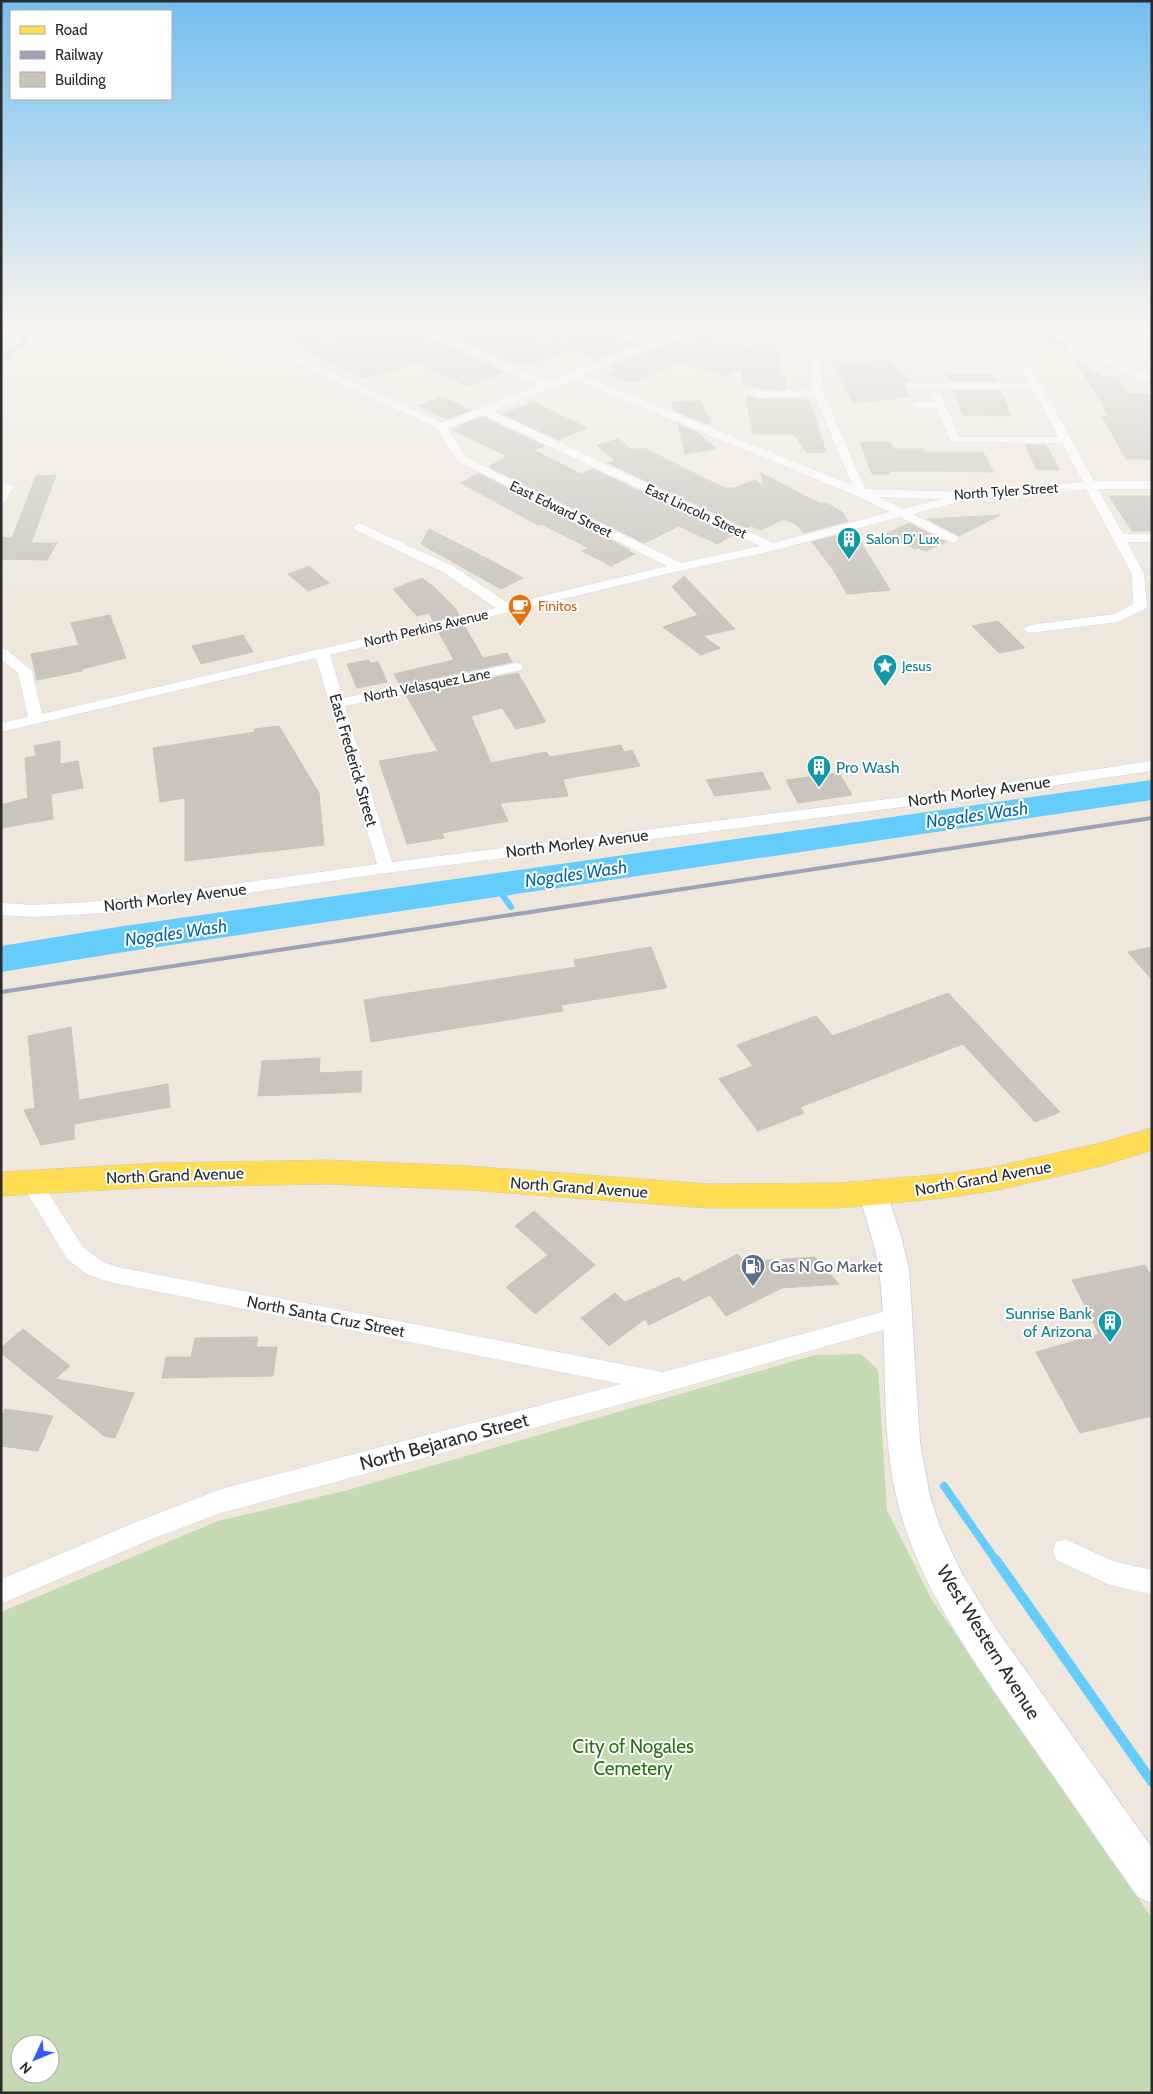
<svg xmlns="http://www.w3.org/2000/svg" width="1153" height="2094" viewBox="0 0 1153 2094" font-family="Cabin,sans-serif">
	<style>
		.cemetery { fill: #c4dab2; fill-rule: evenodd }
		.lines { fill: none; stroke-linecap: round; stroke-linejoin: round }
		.stream-far3 { stroke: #65cdfb; stroke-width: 4.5 }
		.stream-far2 { stroke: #65cdfb; stroke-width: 6 }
		.stream-far1 { stroke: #65cdfb; stroke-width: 8 }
		.stream { stroke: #65cdfb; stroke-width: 10 }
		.river { fill: #65cdfb; fill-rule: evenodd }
		.building { fill: #cac4bc; stroke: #cac4b5 }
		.street-casing { stroke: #d1d4e6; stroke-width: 1 }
		.secondary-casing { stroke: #d1d4e6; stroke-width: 2 }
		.primary-casing { stroke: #c8c8c8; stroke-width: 1 }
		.street { fill: #fff; fill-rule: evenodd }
		.secondary { fill: #fff; fill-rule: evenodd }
		.primary { fill: #ffdc51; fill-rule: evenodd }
		.rail { stroke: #9ea1b8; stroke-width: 4 }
		.labels { text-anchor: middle; stroke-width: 4; stroke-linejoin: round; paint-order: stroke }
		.far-street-label { font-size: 14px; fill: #2b2b2b; stroke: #fff }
		.far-culture-label { font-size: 14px; fill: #0d838f; stroke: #fff; text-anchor: start }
		.far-food-label { font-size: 14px; fill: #c56008; stroke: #fff; text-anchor: start }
		.street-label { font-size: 16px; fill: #2b2b2b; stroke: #fff }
		.culture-label { font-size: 16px; fill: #0d838f; stroke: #fff; text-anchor: start }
		.service-label { font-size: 16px; fill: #4e5e75; stroke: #fff; text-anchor: start }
		.water-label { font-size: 18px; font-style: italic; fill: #006aab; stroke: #fff }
		.near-street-label { font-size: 19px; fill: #2b2b2b; stroke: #fff }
		.near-park-label { font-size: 19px; fill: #237113; stroke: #fff }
	</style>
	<rect width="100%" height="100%" fill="#efe7dc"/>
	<!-- cemetery -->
	<path class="cemetery" d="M861 1354 878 1370 887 1510 932 1600 1152 1918V2093H1V1612L218 1521 348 1490 815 1355ZM20 2044H50V2074H20Z"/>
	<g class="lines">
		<!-- stream-far3 -->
		<path class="stream-far3" d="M1034 325 1030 328 1036 334 1077 349
			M1 358 23 343 30 328 26 325"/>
		<!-- stream-far2 -->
		<path class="stream-far2" d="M495 885 511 907"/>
		<!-- stream-far1 -->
		<path class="stream-far1" d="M944 1486 997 1562"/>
		<!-- stream -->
		<path class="stream" d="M996 1560 1152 1782"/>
		<!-- river -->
		<path class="river" d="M1152 780V800L124 952 1 972V946L124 926Z"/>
	</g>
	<!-- building -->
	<path class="building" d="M253 325H296L326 339 368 325H404L405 327 505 372 468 386 414 362 381 375 377 373 365 378 317 357 318 356Z
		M422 325H505L545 339 558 335 567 338 592 329 636 345 596 360 569 349 532 364 529 363 519 366Z
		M645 325H661L676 331 650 340 627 331Z
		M706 333 756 352 753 341H774L787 389 764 390 743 383 741 369 725 377 678 361 679 363 632 383 606 373 616 369 610 366 690 336 694 338Z
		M887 359 911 381 903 385 909 397H896L897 400H879L880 401 852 402 832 361 868 362Z
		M1075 360 1103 377H1117L1128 394H1152V459H1126L1102 416H1109Z
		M948 375H991L994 381H950Z
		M954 391H1000L1006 402 1011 416 963 415Z
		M442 397 471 410 447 419 418 406Z
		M746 397H754L759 400 809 399 826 452 807 453 794 434H753Z
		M700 401 711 422 707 424 675 411 672 402Z
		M534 402 587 428 558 440 503 414Z
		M483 417 544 446 534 450 581 474 593 469 733 535 717 544 679 526 644 543 489 467 507 456 453 430 463 427 460 425Z
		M678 424 698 433 716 448 685 454Z
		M619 439 632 450 644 448 724 488H734L755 480 764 487 761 473 821 504 827 503 842 512 848 521 804 533 797 525 784 519 761 530 751 526 746 528 608 463 615 461 597 445Z
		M860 442H890L893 449H923L925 453 983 452 993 472 940 471H889L890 474H872Z
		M1025 445H1046L1059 470H1037Z
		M478 473 630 550 628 551 635 554 611 566 582 551 589 548 541 524 538 525 461 483Z
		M56 475 31 543H57L47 560 1 559V537L12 538 36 476Z
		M1109 496H1152V531H1132Z
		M1000 515 959 536 927 519Z
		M909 523 946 542 926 551 918 548 915 549 886 534Z
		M429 529 488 559 523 578 501 589 421 544Z
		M854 531 890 590 847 594 832 568 812 542Z
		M309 566 329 583 308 591 288 574Z
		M684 576 735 629 703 636 720 648 701 655 663 627 698 615 672 587Z
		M422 578 435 588 455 608 459 615 433 621 429 613 417 616 393 589Z
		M110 615 126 658 82 669V671L37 680 31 654 79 645 71 623Z
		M998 621 1025 648 999 653 972 626Z
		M464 625 483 658 507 653 512 662 400 685 394 674 454 660 438 631Z
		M243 635 253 652 201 664 192 646Z
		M369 660 370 663 378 662 387 682 357 688 347 664Z
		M518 673 546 722 516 729 502 708 471 716 491 763 546 752 550 757 621 745 624 752 632 750 640 766 563 779 568 796 500 803 508 821 442 833 444 838 407 844 379 761 438 751 406 695Z
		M279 726 319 793 324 845 185 861V798L160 802 153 748 255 732 254 729Z
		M60 741V764L78 761 83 788 51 794 53 819 1 828V805L28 798 25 758 36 756 34 746Z
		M762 772 771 789 715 796 706 780Z
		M839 773 852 795 798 803 786 780Z
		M651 947 667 988 561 1005 563 1011 371 1042 364 1000 576 967 574 960Z
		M1152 947V980L1128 952Z
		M948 993 1060 1112 1035 1122 963 1044 800 1107 804 1113 758 1131 719 1079 753 1066 737 1045 816 1016 833 1036Z
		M71 1027 79 1100 168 1084 170 1107 74 1124V1139L41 1145 24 1110 35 1108 28 1036Z
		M320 1058 319 1073 362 1071 361 1092 258 1096 262 1061Z
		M534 1211 595 1265 535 1314 506 1287 548 1255 515 1226Z
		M738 1254 743 1262 815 1257 839 1284 782 1288 726 1316 710 1295 649 1325 645 1319 609 1346 581 1318 615 1293 625 1302 679 1277 683 1282Z
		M1145 1265 1152 1277V1416L1080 1433 1036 1352 1099 1334 1072 1280Z
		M23 1329 70 1366 55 1379 134 1393 115 1438 104 1436 1 1353V1348Z
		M258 1337 256 1347H277L273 1376 162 1378 166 1357H191L195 1338Z
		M5 1409 53 1416 38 1451 1 1446V1418Z"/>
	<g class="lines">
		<defs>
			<path id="street" d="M406 325H418L548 381 641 345 594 327 593 325H606L650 342 688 328H696V332L582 375 852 485 815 396 759 398 754 395 759 392 813 390 809 355 814 352 818 353 824 393 865 489 967 492 1083 482 1062 443 951 442 937 409 918 408 913 405 918 402H934L932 396 933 394H941L959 437H1058L1033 389H910L905 386 910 383H1030L1022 368 1027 365 1031 366 1094 481H1152V489H1098L1123 534H1152V542H1127L1144 574 1147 606 1145 609 1118 622 1030 633 1023 629 1030 625 1115 614 1133 604 1132 574 1086 489 967 500 912 514 957 536 959 539 953 543 900 517 772 551 679 571 330 655 343 698 516 663 521 664 523 667 521 670 516 671 345 706 392 862 942 792 1152 761V771L942 802 386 873 120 912 35 917 1 915V903L35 905 120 900 377 864 316 658 1 732V723L28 717 18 673 1 659V648L6 649 32 671 42 714 496 608 443 572 355 530 353 527 359 523 453 566 509 604 667 566 457 461 438 429 290 359 295 356 299 357 442 423 539 385ZM573 379 857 496 890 512 773 543 493 411 548 389 554 388ZM483 415 760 546 681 563 465 457 448 428ZM878 497 942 499 903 509Z
				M1072 345 1152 376V383L1068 350V346Z
				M8 483 14 487 5 501 1 502V488L4 484Z
				M30 1173 37 1175 83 1247 103 1262 118 1267 663 1372 897 1308 905 1310 908 1317 905 1324 897 1326 666 1392 221 1513 152 1539 1 1604V1579L136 1522 221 1489 621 1384 109 1282 87 1274 67 1259 20 1181 23 1175Z
				M1065 1539 1113 1561 1152 1570V1595L1110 1585 1056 1560 1053 1551 1056 1542Z"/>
			<path id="secondary" d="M873 1182 883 1186 887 1194 901 1236 909 1269 920 1443 930 1497 940 1527 961 1572 994 1626 1152 1848V1903L1138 1897C1100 1844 1064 1790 1026 1737 975 1663 916 1584 896 1495 879 1420 889 1344 879 1269 875 1244 866 1219 859 1194L863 1186Z"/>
			<path id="primary" d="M1152 1128V1150L1101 1166 998 1190 945 1198 839 1208H708L468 1190 328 1184 158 1187 1 1196V1172L158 1163 328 1160 468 1166 708 1184 839 1183 945 1174 998 1166 1101 1143Z"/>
		</defs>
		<!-- street casing -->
		<use href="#street" class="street-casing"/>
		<!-- secondary casing -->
		<use href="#secondary" class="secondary-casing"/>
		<!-- primary casing -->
		<use href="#primary" class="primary-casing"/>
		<!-- street -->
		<use href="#street" class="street"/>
		<!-- secondary -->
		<use href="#secondary" class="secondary"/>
		<!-- primary -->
		<use href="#primary" class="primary"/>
		<!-- rail -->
		<path class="rail" d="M1 992 1152 818"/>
	</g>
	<!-- sky -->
	<linearGradient id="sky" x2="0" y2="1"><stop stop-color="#73bef0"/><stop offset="0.53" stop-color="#f8f4ef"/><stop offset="1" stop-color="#f8f4ef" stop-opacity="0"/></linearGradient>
	<rect width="1153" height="618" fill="url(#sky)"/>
	<!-- icons -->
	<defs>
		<symbol id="building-pin" viewBox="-11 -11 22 30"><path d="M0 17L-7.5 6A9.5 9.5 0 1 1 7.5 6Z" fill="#0f9aa8" stroke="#fff"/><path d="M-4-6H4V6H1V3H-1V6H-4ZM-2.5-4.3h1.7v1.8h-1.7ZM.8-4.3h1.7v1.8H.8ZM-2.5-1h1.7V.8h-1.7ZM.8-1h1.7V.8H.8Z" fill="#fff"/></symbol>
		<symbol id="cafe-pin" viewBox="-11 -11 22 30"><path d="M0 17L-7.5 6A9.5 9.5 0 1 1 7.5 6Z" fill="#e8710a" stroke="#fff"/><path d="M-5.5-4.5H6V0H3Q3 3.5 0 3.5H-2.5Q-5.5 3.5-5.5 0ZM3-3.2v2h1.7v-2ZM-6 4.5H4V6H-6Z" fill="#fff"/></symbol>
		<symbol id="sight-pin" viewBox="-11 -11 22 30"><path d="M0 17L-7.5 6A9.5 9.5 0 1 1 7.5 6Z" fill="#0f9aa8" stroke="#fff"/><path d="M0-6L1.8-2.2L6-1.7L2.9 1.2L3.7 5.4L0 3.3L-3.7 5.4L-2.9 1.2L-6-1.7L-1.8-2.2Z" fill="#fff"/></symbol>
		<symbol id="fuel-pin" viewBox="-11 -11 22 30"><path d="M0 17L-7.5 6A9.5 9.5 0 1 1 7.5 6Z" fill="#5c6f8a" stroke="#fff"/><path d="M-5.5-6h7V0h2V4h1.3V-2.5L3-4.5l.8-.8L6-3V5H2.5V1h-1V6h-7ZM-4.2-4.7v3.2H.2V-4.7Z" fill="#fff"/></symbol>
	</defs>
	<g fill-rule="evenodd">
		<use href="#building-pin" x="835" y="525" width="28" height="38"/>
		<use href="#cafe-pin" x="506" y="592" width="28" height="38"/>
		<use href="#sight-pin" x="871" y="652" width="28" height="38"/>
		<use href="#building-pin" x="805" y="753" width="28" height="38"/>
		<use href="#fuel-pin" x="739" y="1252" width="28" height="38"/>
		<use href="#building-pin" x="1096" y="1308" width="28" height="38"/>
	</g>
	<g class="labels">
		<!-- far-street labels -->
		<g class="far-street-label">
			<text transform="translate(1006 491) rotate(-4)" y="5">North Tyler Street</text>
			<text transform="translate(561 509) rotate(26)" y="5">East Edward Street</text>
			<text transform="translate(696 511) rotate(25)" y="5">East Lincoln Street</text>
			<text transform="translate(426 628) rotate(-13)" y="5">North Perkins Avenue</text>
			<text transform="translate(427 685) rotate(-11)" y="5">North Velasquez Lane</text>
		</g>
		<!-- far-culture labels -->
		<g class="far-culture-label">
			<text x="866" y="544">Salon D' Lux</text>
			<text x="902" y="671">Jesus</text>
		</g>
		<!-- far-food labels -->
		<g class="far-food-label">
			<text x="538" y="611">Finitos</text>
		</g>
		<!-- street labels -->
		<g class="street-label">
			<text transform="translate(354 760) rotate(74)" y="6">East Frederick Street</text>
			<text transform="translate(979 791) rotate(-8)" y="6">North Morley Avenue</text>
			<text transform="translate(577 843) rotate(-7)" y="6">North Morley Avenue</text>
			<text transform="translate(175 897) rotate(-7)" y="6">North Morley Avenue</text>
			<text transform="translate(175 1175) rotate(-2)" y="6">North Grand Avenue</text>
			<text transform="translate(983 1178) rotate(-10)" y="6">North Grand Avenue</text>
			<text transform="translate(579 1187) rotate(4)" y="6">North Grand Avenue</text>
			<text transform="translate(326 1316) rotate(11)" y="6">North Santa Cruz Street</text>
		</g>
		<!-- culture labels -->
		<g class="culture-label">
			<text x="836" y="773">Pro Wash</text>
			<text x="1092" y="1319" text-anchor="end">Sunrise Bank<tspan x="1092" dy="18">of Arizona</tspan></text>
		</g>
		<!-- service labels -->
		<g class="service-label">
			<text x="770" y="1272">Gas N Go Market</text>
		</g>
		<!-- water labels -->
		<g class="water-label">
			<text transform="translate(977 815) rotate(-8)" y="6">Nogales Wash</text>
			<text transform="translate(576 874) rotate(-8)" y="6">Nogales Wash</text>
			<text transform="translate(176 933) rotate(-8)" y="6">Nogales Wash</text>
		</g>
		<!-- near-street labels -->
		<g class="near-street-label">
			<text transform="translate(444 1441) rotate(-15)" y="7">North Bejarano Street</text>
			<text transform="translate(989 1642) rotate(58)" y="7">West Western Avenue</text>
		</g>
		<!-- near-park labels -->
		<g class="near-park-label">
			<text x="633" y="1753">City of Nogales<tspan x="633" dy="22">Cemetery</tspan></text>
		</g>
	</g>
	<!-- border -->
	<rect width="1153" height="2094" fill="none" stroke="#2b2b2b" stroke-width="5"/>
	<!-- legend -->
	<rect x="10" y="10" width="162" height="90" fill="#ffffff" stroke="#aaaaaa"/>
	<rect x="20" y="26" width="25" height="8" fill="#ffdc51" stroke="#aaaaaa"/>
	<text x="55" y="35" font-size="15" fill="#2b2b2b">Road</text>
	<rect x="20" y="51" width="25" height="8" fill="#9ea1b8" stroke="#aaaaaa"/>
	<text x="55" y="60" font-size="15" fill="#2b2b2b">Railway</text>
	<rect x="20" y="72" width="25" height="15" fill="#cac4bc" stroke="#aaaaaa"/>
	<text x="55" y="85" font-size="15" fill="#2b2b2b">Building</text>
	<!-- north arrow -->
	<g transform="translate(35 2059) rotate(226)"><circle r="24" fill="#ffffff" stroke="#aaaaaa"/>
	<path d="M0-4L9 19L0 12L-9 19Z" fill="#3956ff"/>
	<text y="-8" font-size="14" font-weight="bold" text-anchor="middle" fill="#2b2b2b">N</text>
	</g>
</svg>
